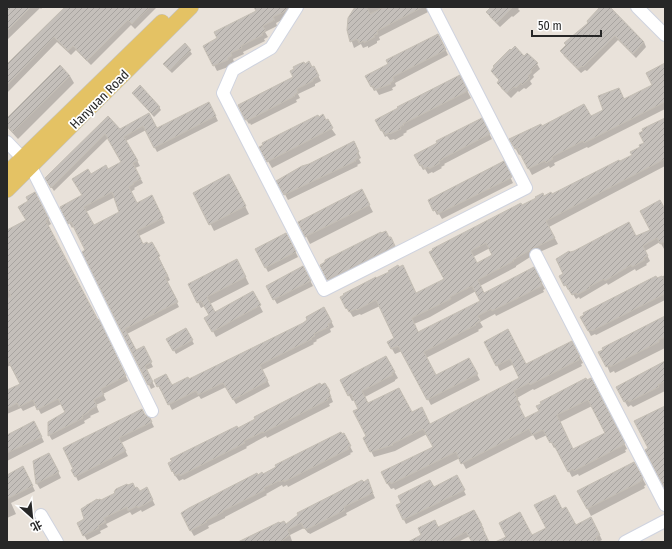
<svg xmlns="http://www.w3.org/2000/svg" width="672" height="549" viewBox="0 0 672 549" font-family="'Fira Sans Condensed','Noto Sans SC',sans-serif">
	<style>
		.shadow { fill: #0003; fill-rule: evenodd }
		.building { fill: url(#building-hatch); stroke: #c4beb4; fill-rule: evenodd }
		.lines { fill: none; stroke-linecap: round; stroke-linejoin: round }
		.minor-casing { stroke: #cfd3df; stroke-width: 14 }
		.major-casing { stroke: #c3c3c3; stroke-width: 16 }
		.minor { stroke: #fff; stroke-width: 12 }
		.major { stroke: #e4c264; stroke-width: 15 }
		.labels { text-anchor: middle; stroke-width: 3.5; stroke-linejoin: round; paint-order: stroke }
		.street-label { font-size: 13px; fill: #272727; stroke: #fff }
	</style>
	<defs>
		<pattern id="building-hatch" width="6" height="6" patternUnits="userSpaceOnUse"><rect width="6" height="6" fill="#c4bfba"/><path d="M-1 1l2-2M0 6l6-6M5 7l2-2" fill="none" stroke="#a8a4a0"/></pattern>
	</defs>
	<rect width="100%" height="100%" fill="#e9e2da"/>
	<!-- shadow -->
	<path class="shadow" d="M7 7H43L41 9 40 8 7 40Z
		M67 7H157L135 29 131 25 91 65 76 50 71 55 57 42 7 93V66Z
		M256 7H296L289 16 276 23 277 26 265 32 268 37 264 39 265 41 243 52 244 54 233 59 234 62 230 64 231 66 217 71 214 65 219 39 257 12Z
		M358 7H426L428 12 379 37 380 40 377 41V43L368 48V46L363 48 361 44 354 48 348 30Z
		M493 7H520L518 9 520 11 513 17 512 16 500 27 490 17 487 12Z
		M597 7H608L644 42 646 47 636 58 618 40 587 71 585 70 581 73 564 56 561 51 589 23 599 10Z
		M441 40 448 55 395 83 396 86 392 88 393 90 379 95 376 90 374 91 367 77Z
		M190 51 192 54 172 73 166 67 165 64Z
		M524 57 537 64 540 69 533 75 534 77 530 81 532 84 526 89 524 88 519 92 518 91 511 98 501 88 498 83 500 81 492 71Z
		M665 64V109L588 148 587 147 554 163 555 165 550 168 549 166 532 175 521 154 519 155 511 140 541 127 590 117 654 85Z
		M305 65 312 68H314L321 81 315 84V86L298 94 300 98 296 100 297 102 251 125 250 123 249 124 246 119 294 77Z
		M70 76 74 83 18 139 7 127V119Z
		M463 83 471 98 406 131 407 132 403 134 404 135 395 140 394 139 390 140 387 136 385 137 377 121Z
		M133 93 159 107 161 110 154 117Z
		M211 107 218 121 157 152 146 130 126 141 140 166 135 168 143 183 134 188 135 189 131 192 137 204 154 201 165 223 139 236 143 245 154 247 170 280 167 282 179 307 127 334 136 351 146 352 153 367 146 370 155 387 151 389 87 251 74 226 72 228 61 207 83 196 91 176 108 170 122 162 108 138 54 191 46 179 108 118 120 130 148 115 156 129ZM115 197 121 213 93 226 86 212Z
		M319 118 326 122 331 128 336 135 272 168 260 147Z
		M665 119V166L549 227 558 244 535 254 516 266V267L480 286 484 294 537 274 545 289 543 290 544 292 496 316 495 314 480 322 483 327 478 330 479 331 426 358 436 376 472 365 480 380 431 405 402 351 395 354 392 349 388 342 395 338 380 306 361 315 360 314 353 317 341 298 416 294 446 280 430 253 522 206 544 197 552 196 633 156ZM490 248 494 256 477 264 473 257ZM476 291 482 301 419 333 414 324 430 317Z
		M484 124 492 139 444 164 445 165 441 167 442 168 433 173 432 172 428 174 425 169 423 170 415 155Z
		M353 142 361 158 359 159 361 163 357 165 358 166 288 200 278 181Z
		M503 162 513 183 442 219 439 214 437 215 429 200Z
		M233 182 249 214 214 231 195 193Z
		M37 197 51 224 48 226 97 321 101 325 128 381 103 394 106 400 96 405 99 412 90 416 91 417 84 421 85 423 52 440 49 435 66 413 61 404 41 414 36 405 23 411 21 408 7 414V391L21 384 11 365 7 367V231L27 221Z
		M365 197 373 212 310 244 299 222Z
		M665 207V249H664L660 242 645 251 650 261 646 264 647 265 636 271 635 269 608 285 607 283 580 299 579 297 576 299 570 289 568 290 560 276 651 230 663 208Z
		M289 239 298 257 268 272 266 268Z
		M394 245 398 253 332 286 321 265Z
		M240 266 249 284 210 304 215 313 253 293 263 312 216 337 206 318 210 316 205 306 201 308 198 302Z
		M303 268 313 286 277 304 267 286Z
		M665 275V300L596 335 595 334 591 336 582 318Z
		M327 313 334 327 330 329 331 332 316 340 317 341 313 343 314 344 262 370 270 386 236 404 226 387 201 399 199 396 172 410 162 390 161 391 155 381 172 386 189 380Z
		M665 317V348L615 373 614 371 610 373 607 366Z
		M186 329 194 344 176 354 168 339Z
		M485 342 526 366 575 348 583 363 581 364 582 366 534 390 533 389 517 398 521 405 519 406 520 409 525 419 594 385 627 449 625 450 626 452 579 476 578 474 572 477 556 447 554 448 547 435 536 440 533 435 466 469 460 458 395 490 394 488 391 489 387 483 434 447 427 434 395 451 374 457 371 451 360 409 355 400 352 401 341 380 386 357 398 378 395 380V381L365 397 368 405 412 413 430 425 521 378 514 364 500 371ZM592 406 606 433 573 450 560 422Z
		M665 362V391L633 407 631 405 628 407 617 388Z
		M328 389 333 402 329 404 330 406 267 438 266 436 246 447 247 448 184 480 183 479 179 481 172 471 169 464 237 429Z
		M145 416 150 419 154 427 121 443 128 456 78 481 73 470Z
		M37 427 44 442 7 461V437Z
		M346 439 353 452 350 453 351 454 288 487 287 485 283 487 282 485 266 494 267 495 225 517V518L208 526 209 528 194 536 191 531 258 476 263 475Z
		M52 459 61 478 40 489 37 484 34 462Z
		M638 470 646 485 644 486 645 488 591 516 579 492Z
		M26 472 35 491 11 503 16 514 7 518V476Z
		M457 477 466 495 406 524 397 506Z
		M363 483 370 486 375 498 346 513 347 515 310 534 309 533H308L304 528 290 535 292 541 290 542H241L286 525Z
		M135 489 139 492 147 489 155 505 142 512 141 510 132 515 130 512 106 524 108 527 100 531 101 533 87 540 84 535 86 505 97 500 100 502Z
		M562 510 576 526 594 523 602 540 598 542H498L531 536 547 528Z
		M474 511 484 529 482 530 489 542H473L470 536 458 542H415L438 528Z"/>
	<!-- building -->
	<path class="building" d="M7 7H31L7 31Z
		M65 7H150L132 24 128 20 87 61 73 46 68 51 54 37 7 85V64Z
		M254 7H288L286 11 273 17 275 20 263 26 266 31 262 33 263 35 241 46 242 48 231 53 232 56 228 58V60L213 66 203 46 217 38 214 32 256 11Z
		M355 7H367L370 14 384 7H423L377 31 378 34 374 35 375 37 364 43V41L359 43 357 39 350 42 347 30 348 18Z
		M491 7H513L497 23 486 12Z
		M600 7H610L644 42 633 54 615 36 583 67 582 66 578 69 560 51 566 45 564 43 588 23 587 21Z
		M438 34 446 50 393 77 394 81 390 83 391 84 375 90 373 86 371 87 365 76 388 64 386 60Z
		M185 43 191 50 170 70 163 64Z
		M515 46 524 56 527 53 538 63 531 70 532 72 528 76 530 78 522 85 521 83 516 88 514 87 507 93 497 83 499 80 491 71 494 67 493 66 510 49 511 50Z
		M309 61 312 67 314 66 319 76 313 79V81L297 89 298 93 294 95 295 96 247 121V119L245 120 238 105 293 77 290 71 294 69 293 67 299 64 304 62 305 64Z
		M665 63V102L584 143 583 141 552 157 553 159 546 163 545 161 528 169 517 148 515 149 509 139 541 124 542 126 584 104 591 116 603 110 598 96 619 88 624 99 652 85 646 73Z
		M60 65 70 76 13 132 7 126V118Z
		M460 75 468 91 403 124 404 125 400 127 401 129 390 134 389 133 385 135 383 130 381 131 375 120 398 108 397 107Z
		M140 85 160 107 152 114 132 93Z
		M209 102 216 116 154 148 143 126 124 137 138 161 133 163 141 179 133 183 134 184 129 187 137 203 152 195 163 218 137 231 143 244 147 242 148 244 152 242 160 256 158 257 168 276 165 277 178 302 125 329 136 350 144 346 152 362 145 366 153 382 148 385 82 252 85 250 71 222 68 224 60 207 82 195 72 179 88 169 91 174 106 165 108 169 121 162 105 134 51 188 45 178 108 116 120 129 149 113 157 128ZM112 192 119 212 94 225 84 207Z
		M323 114 326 120 328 119 333 128 267 162 259 147 263 145 262 143 318 115 319 117Z
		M482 118 490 134 442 159H443L439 161 440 163 429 169 428 167 424 169 422 165 420 166 414 155 437 143 436 141Z
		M665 118V159L546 221 555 238 532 249 513 260 514 261 478 280 484 293 534 267 542 283 541 284 542 286 492 311 491 309 478 316 481 321 475 324 476 325 424 352 436 375 469 358 478 374 474 376 427 400 398 346 391 349 387 342 394 338 376 300 357 310 356 309 349 312 347 308 346 309 340 297 344 295 343 294 376 277V278L389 272 388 271 398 265 399 267 403 265 416 293 444 279 429 252 433 250 432 249 521 203 522 205 536 198 535 197 543 193 544 196 551 192 552 194 619 160 620 161 632 155 630 152 640 147 639 145 644 143 639 133 643 131 642 129ZM486 243 492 255 477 263 471 251ZM472 286 480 301 418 332 412 318 451 299 450 297Z
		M354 141 359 152 357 153 359 158 355 160 356 161 284 195 276 181 302 166 309 164Z
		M504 161 512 176 511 178 438 214 436 210 433 211 428 200Z
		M229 174 246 206 209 225 193 193Z
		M362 189 370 205 305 237 298 222Z
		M35 192 49 219 46 221 98 320 99 319 126 376 101 389 104 395 94 400 97 406 89 411V412L82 416 83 418 48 436V422L65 412 58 399 37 410 33 400 19 407 17 403 7 409V390L20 384 7 359V298L11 296 7 288V230L26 220 18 207 28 201 26 197Z
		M660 200 665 209V242L660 244 657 238 643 246 648 256 644 258 645 260 632 267 631 265 605 281 604 279 589 287 590 288 577 295 576 293 572 295 566 285 564 286 559 276 563 274 556 259 569 251 570 252 574 251 629 222 636 236 650 230 640 211Z
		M386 231 389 237H391L395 246 327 280 320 265 325 262V260L381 232V233Z
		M286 233 296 252 265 268 255 249Z
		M237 259 246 277 207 297 215 312 253 291 261 305 212 332 204 318 209 315 201 301 197 303 188 284Z
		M303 266 311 281 273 300 266 286Z
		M656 276 657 278 662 276 665 282V294L592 331 591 330 588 331 580 317 584 315 583 313Z
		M324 307 332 322 328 324 329 327 314 334 315 336 311 338 312 339 260 365 268 381 233 400 223 383 198 395 196 391 168 405 159 386 157 387 154 380 166 374 172 385 188 377 189 379 303 323 307 320 306 317Z
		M665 316V337L659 340V342L610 367V365L606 367 598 352 603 350 602 348Z
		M186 328 193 340 173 351 166 339Z
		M508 329 526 364 572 341 580 357 579 358V360L569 365 530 385 529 383 514 391 518 399 517 400V402L525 418 539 411 536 406 541 404 540 402 586 378 587 380 591 378 625 443 623 444 624 445 574 471 573 469 568 472 554 445 551 442 550 443 543 430 532 435 529 429 461 464 456 452 391 484 390 482 387 484 381 472 433 447 423 429 392 444 393 445 370 452 363 438 366 436 353 411 358 409 351 394 348 396 340 380 386 356 395 372 392 373 393 375 362 391 368 403 399 388 412 412 422 407 430 424 519 378 510 359 496 366 484 342ZM588 400 605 433 573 449 557 415Z
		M665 361V381L658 385 659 387 629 402 628 400 624 402 616 387Z
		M320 383 321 385 325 383 330 391 329 392 331 397 327 399 328 400 263 433V432L244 441 245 443 180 476 179 474 175 476 173 471 172 472 168 463 172 461 170 459 237 426 238 428 255 419 254 417Z
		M665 406V489L645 450 648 448 634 421Z
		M142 409 145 415 150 418 152 422 119 438 126 451 75 477 71 470 73 469 63 448Z
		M34 421 42 437 7 453V435Z
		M341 432 342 434 344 433 351 446 348 447 349 449 284 482V480L280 482 279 481 264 488 265 490 223 511V512L206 521 207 522 190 531 181 513 189 508 257 473 258 475 262 472 263 474 276 467 275 465Z
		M49 453 59 472 36 484 33 461Z
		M634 462 643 478 641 479 642 481 587 509 577 491Z
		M23 466 33 486 7 499V475Z
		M457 475 465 490 403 520 396 505 401 503 398 496 430 480 434 487Z
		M368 479 373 493 344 507 345 510 306 530 305 528 304 529 301 523 288 530 290 535 280 542H238L279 522 280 523 284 521 286 524 298 515 297 513 362 480 364 482Z
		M133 483 135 488 137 487 140 491 147 487 153 500 138 508 137 506 128 511 127 507 104 518 106 522 98 526 99 528 83 536 77 523 84 519 81 509 97 499 98 500 100 499 101 500 115 493 114 492 116 489 127 484 128 485Z
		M555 495 562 509 566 507 576 525 591 517 600 535 596 537 598 542H495L506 537 499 523 520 512 532 535 546 528 534 505Z
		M474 510 482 525H481L489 542H472L466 532 447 542H408L421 535 418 528 435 520 438 527Z"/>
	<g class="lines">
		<defs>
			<path id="minor" d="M297 7 271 48 233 70 223 93 324 290 526 188 433 7
				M637 7 665 35
				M7 142 31 167 63 230 152 411
				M536 255 665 505
				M41 515 57 542
				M625 542 665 521"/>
			<path id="major" d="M7 173 162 22
				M7 190 191 7"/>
		</defs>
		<!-- minor casing -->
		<use href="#minor" class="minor-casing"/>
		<!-- major casing -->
		<use href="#major" class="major-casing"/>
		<!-- minor -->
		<use href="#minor" class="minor"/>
		<!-- major -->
		<use href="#major" class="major"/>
	</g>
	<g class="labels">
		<!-- street labels -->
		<g class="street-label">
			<text transform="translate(99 99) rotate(-45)" y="5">Hanyuan Road</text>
		</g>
	</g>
	<!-- border -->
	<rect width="672" height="549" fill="none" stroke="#272727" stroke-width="16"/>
	<!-- north arrow -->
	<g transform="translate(32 517) rotate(153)" stroke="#ffffff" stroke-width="3" paint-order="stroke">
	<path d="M0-3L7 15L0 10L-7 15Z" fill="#272727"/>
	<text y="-6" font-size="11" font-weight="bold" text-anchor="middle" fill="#272727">北</text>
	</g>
	<!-- scale -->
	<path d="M532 30v6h69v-6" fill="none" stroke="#272727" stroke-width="2"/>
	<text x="538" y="30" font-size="12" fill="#272727" stroke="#ffffff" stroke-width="3" paint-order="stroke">50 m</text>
</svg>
